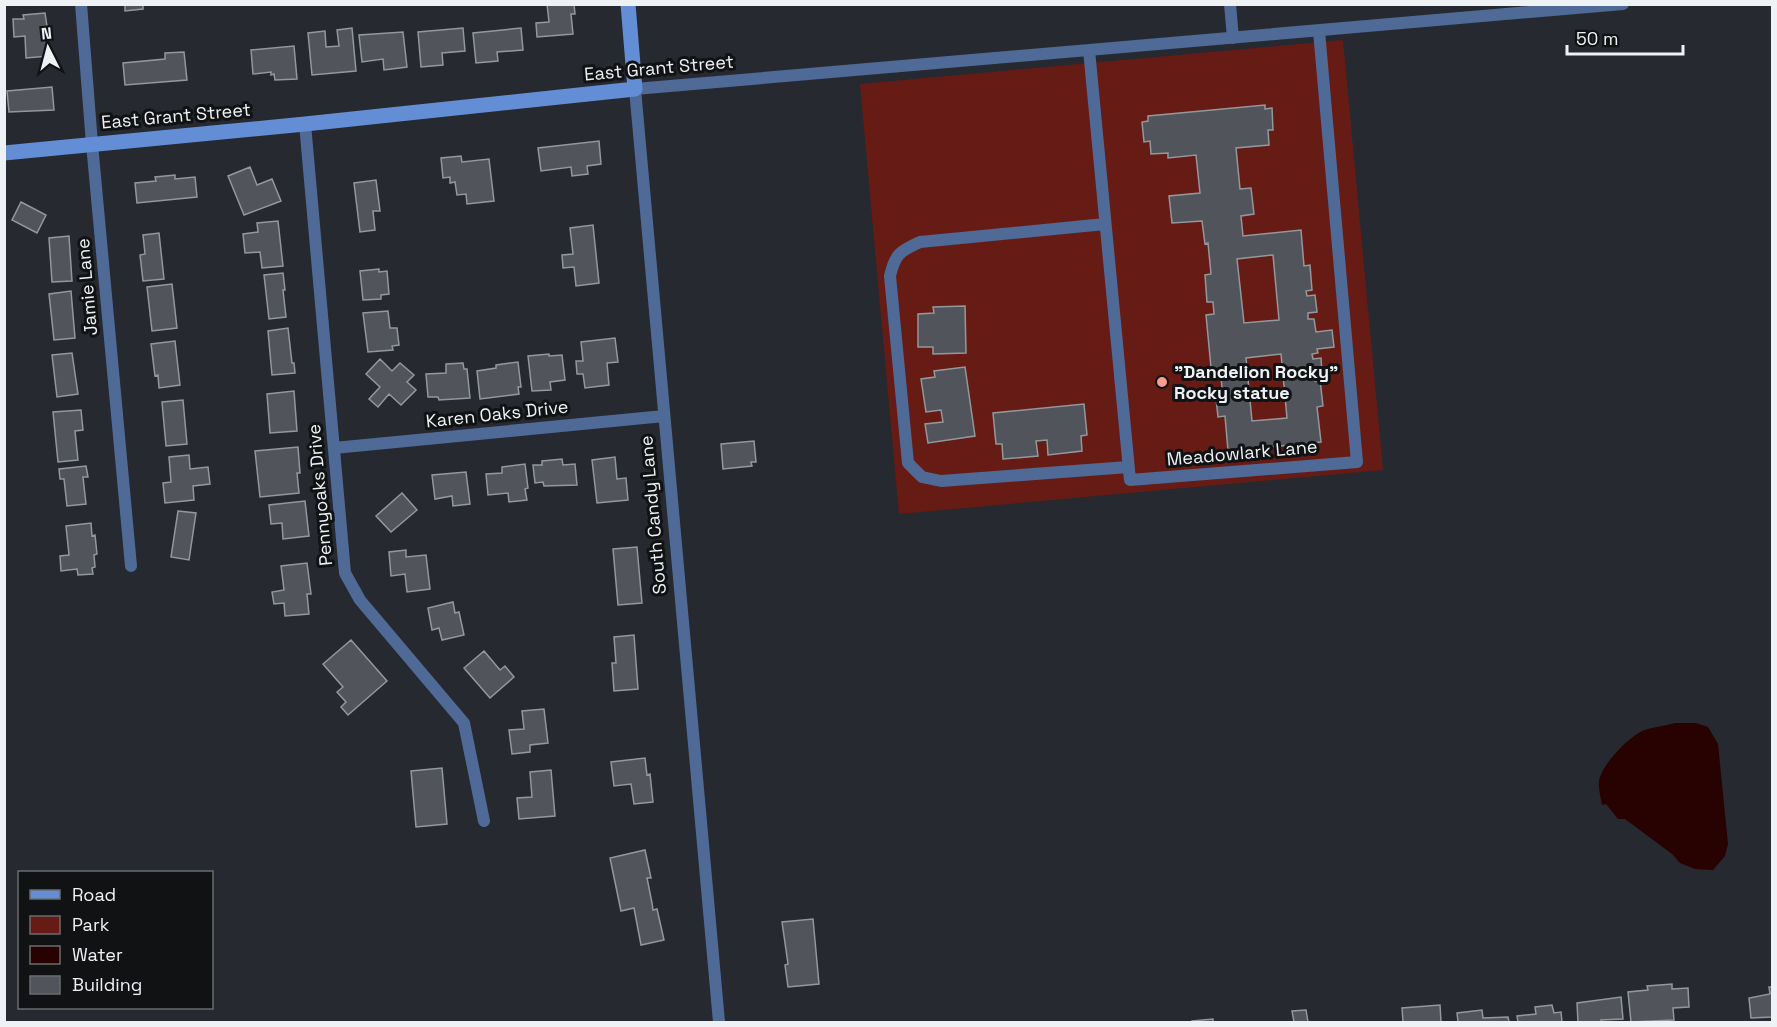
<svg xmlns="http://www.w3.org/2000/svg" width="1777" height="1027" viewBox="0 0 1777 1027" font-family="'Space Grotesk',sans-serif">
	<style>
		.green { fill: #661c15 }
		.water { fill: #280101 }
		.building { fill: #51555b; stroke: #93989e; stroke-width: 1.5; fill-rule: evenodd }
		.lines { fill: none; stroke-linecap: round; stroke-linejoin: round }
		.street { stroke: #4f6a97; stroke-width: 12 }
		.secondary { stroke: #638ed6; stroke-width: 15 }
		.poi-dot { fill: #f59d8f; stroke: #101214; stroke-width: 2 }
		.labels { text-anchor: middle; stroke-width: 6; stroke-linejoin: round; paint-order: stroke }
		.street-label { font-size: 18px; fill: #eff2f5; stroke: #101214 }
		.poi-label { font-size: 18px; font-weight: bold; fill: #eff2f5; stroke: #101214; text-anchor: start }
	</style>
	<rect width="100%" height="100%" fill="#26292f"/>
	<!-- green -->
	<path class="green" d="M1343 40 1383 470 899 514 860 84Z"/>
	<!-- water -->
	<path class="water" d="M1675 723H1696L1708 727 1718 744 1728 844 1725 856 1713 870 1695 869 1680 863 1672 854 1625 819H1618L1606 804 1602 805C1601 798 1598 788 1599 781 1602 764 1628 738 1642 731 1652 727 1665 726 1675 723Z"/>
	<!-- building -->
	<path class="building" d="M125 4H143V9L125 11Z
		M547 4H574L575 14H571L573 34 537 37 536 23 549 22Z
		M45 13 49 40H47L49 56 26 58 25 36 14 37 13 19H24L23 15Z
		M352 28 356 71 312 75 308 33 325 31 326 47 339 46 337 30Z
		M463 28 465 51 442 53 443 65 421 67 418 32Z
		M521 28 523 50 497 52 498 61 476 63 473 33Z
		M403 32 407 67 384 70 383 59 362 62 359 35Z
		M294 46 297 79 275 80 274 74 271 75V72L253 74 251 50Z
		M184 52 187 80 125 85 123 63 165 59V53Z
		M52 87 54 110 9 112 7 91Z
		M1265 105V109L1272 108 1273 130H1268L1269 145 1236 148 1240 189 1251 188 1254 214 1241 216 1243 236 1301 230 1304 266 1310 265 1312 290 1306 291 1307 296 1315 295 1317 312 1308 313V319H1314L1316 332 1332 330 1334 347 1317 349 1318 353 1312 354 1313 359 1321 358 1322 374 1314 375 1315 381 1320 380 1323 406 1317 407 1321 442 1228 451 1225 416 1218 417 1215 389 1222 388 1221 377 1212 378 1206 315 1214 314 1213 302H1207L1205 275 1211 274 1208 243 1205 244 1202 221 1172 223 1169 196 1200 193 1196 155 1168 158V153L1151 154 1150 141 1144 142 1142 122 1148 121V116ZM1273 255 1279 320 1244 323 1237 259ZM1281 354 1287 418 1252 421 1246 358Z
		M599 141 601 164 587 166 588 174 572 176 571 167 541 171 538 148Z
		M461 156 462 162 489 159 494 201 467 204 466 194 457 195 455 182 450 183V177L443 178 441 158Z
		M250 167 257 185 272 179 281 201 244 215 228 176Z
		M175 175V179L195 177 197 197 137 203 135 183 156 181 155 177Z
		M376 180 380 211H373L375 230 360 232 354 183Z
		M21 202 46 215 37 233 12 220Z
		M278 221 283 266 262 268 260 252 245 253 243 234 258 232 257 223Z
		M593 225 599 283 576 286 574 267 563 268 562 255 573 254 570 228Z
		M159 233 164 279 143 281 140 255 145 254 143 235Z
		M69 236 72 281 52 282 49 238Z
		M379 269V272L387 271 389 294 381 295V299L363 300 360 271Z
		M283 273 285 290H283L286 317 269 319 264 275Z
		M172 284 177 328 152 331 147 287Z
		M71 291 75 338 54 340 49 294Z
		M965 306 966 353 933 354V347H918V314L934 313 933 307Z
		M388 311 390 328H397L399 345 392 346 393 350 368 352 363 313Z
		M288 328 292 363H294L295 373 272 375 268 331Z
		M615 338 618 362 607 363 609 385 585 388 583 374H577L576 361H583L581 342Z
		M175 341 180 385 159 388 158 375 155 376 151 344Z
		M72 353 78 394 57 397 52 355Z
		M549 354V356L562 355 565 380 550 382 551 390 532 391 528 356Z
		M380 359 392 371 400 363 414 375 407 382 416 390 401 405 389 394 378 407 369 399 380 387 366 374Z
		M518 362 521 387H518L519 394 480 399 477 371 496 368V365Z
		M463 363 464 369H467L470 398 439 400 438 397H428L426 374 446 373V364Z
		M965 367 975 436 928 443 925 424 943 422 941 410 926 412 921 379 935 377 934 371Z
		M294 391 297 431 270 433 267 394Z
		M183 400 187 444 166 446 162 402Z
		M1084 404 1087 435 1081 436 1082 451 1048 455 1047 440 1036 441 1038 456 1003 459 1002 444H996L993 413Z
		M81 410 83 430 75 431 78 460 58 462 53 412Z
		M754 441 756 462H751L752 466 723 469 721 444Z
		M298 447 300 473H297L299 493 260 497 255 451Z
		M189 455 190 469 208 467 210 484 193 486 194 500 165 503 163 483 171 482 169 457Z
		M615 457 617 479 626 478 628 500 597 503 592 460Z
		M562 459 563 465 575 464 577 485 544 486 543 482 535 483 533 465H542V461Z
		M525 464 528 488 525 489 527 500 509 502 508 493 488 495 486 474 502 473V467Z
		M86 466 88 477H83L86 504 67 506 64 479H60L59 469Z
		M466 472 470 504 453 506 452 496 435 499 432 475Z
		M402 493 417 510 391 532 376 516Z
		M305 501 309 536 283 539 282 523 271 524 269 505Z
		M178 511 196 513 189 560 171 557Z
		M91 523 92 536 95 535 97 554 94 555 95 567 92 568 93 574 78 575 77 569 61 571 60 556 69 555 66 526Z
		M637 547 642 603 618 605 613 549Z
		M406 550V557L426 555 430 589 407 592 405 574 391 576 389 552Z
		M307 563 311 594H307L309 614 285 616 284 603 274 604 272 592 284 590 281 566Z
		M453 602 455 613 459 612 464 635 442 640 439 628 432 630 428 608Z
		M634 635 638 689 614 691 612 663H616L614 637Z
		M351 640 387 681 348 715 341 707 346 702 337 692 343 687 323 664Z
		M484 651 500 670 505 666 514 677 490 698 464 668Z
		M544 709 548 743 530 745V752L512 754 509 730 524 729 522 711Z
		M645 758 647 775 650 774 653 802 634 804 631 784 614 786 611 762Z
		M442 768 447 824 416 827 411 771Z
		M551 770 555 816 519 819 517 798 532 797 530 772Z
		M645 850 651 878H647L652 903 653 910 657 909 664 940 641 945 634 908 621 911 610 858Z
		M813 919 819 984 788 987 785 965 788 964 782 922Z
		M1672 984V989L1688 988 1689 1007 1673 1008 1674 1020 1631 1022 1628 992 1648 990 1647 986Z
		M1769 987H1772V1017L1751 1018 1749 998 1770 994Z
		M1621 997 1623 1019 1601 1020 1602 1022H1578L1577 1003Z
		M1440 1005 1441 1022H1403L1402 1008Z
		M1552 1005 1554 1013 1561 1012 1562 1022H1518L1517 1016 1536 1014 1535 1007Z
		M1306 1010 1308 1022H1294L1292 1011Z
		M1482 1010 1483 1018 1508 1017 1509 1022H1458L1457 1013Z
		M1213 1019V1022H1192V1021Z"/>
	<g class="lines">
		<!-- street -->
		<path class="street" d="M81 4 92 144 131 566
			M1230 4 1233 38
			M1089 50 1130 480 1357 462 1319 31
			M305 124 345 573 360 600 464 723 484 821
			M1105 224 920 242C900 251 895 254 890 276L908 463 922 477 941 481 1128 467
			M334 448 664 416
			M719 1022 635 89 1623 4"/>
		<!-- secondary -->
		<path class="secondary" d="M4 153 305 124 635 89 628 4"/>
	</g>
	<!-- markers -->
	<circle class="poi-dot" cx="1162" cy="382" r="6"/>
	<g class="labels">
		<!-- street labels -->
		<g class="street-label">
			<text transform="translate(659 68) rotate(-5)" y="6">East Grant Street</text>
			<text transform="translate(176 116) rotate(-5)" y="6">East Grant Street</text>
			<text transform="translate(87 287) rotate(-95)" y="6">Jamie Lane</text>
			<text transform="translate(497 414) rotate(-6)" y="6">Karen Oaks Drive</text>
			<text transform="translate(1242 453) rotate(-5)" y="6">Meadowlark Lane</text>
			<text transform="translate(320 495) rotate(-95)" y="6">Pennyoaks Drive</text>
			<text transform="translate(653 515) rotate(-95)" y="6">South Candy Lane</text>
		</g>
		<!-- poi labels -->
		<g class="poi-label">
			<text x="1174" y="378">"Dandelion Rocky"<tspan x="1174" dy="21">Rocky statue</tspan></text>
		</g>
	</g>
	<!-- border -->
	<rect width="1777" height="1027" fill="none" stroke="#eff2f5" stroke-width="12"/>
	<!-- legend -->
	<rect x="18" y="871" width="195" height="138" fill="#101214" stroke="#696c6e" stroke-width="1.5"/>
	<rect x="30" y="890" width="30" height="9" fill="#638ed6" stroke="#696c6e" stroke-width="1.5"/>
	<text x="72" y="901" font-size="18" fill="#eff2f5">Road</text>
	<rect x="30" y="916" width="30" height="18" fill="#661c15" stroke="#696c6e" stroke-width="1.5"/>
	<text x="72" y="931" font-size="18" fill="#eff2f5">Park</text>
	<rect x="30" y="946" width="30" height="18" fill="#280101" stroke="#696c6e" stroke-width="1.5"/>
	<text x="72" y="961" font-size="18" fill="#eff2f5">Water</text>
	<rect x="30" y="976" width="30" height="18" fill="#51555b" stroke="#696c6e" stroke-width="1.5"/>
	<text x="72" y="991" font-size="18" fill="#eff2f5">Building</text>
	<!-- north arrow -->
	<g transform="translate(48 48) rotate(354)" stroke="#101214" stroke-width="4.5" paint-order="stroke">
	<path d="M0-4.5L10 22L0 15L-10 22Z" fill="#eff2f5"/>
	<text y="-9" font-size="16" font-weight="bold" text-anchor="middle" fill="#eff2f5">N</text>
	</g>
	<!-- scale -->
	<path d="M1567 45v9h116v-9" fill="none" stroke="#eff2f5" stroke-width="3"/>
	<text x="1576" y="45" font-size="18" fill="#eff2f5" stroke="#101214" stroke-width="4.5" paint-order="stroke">50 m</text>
</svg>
